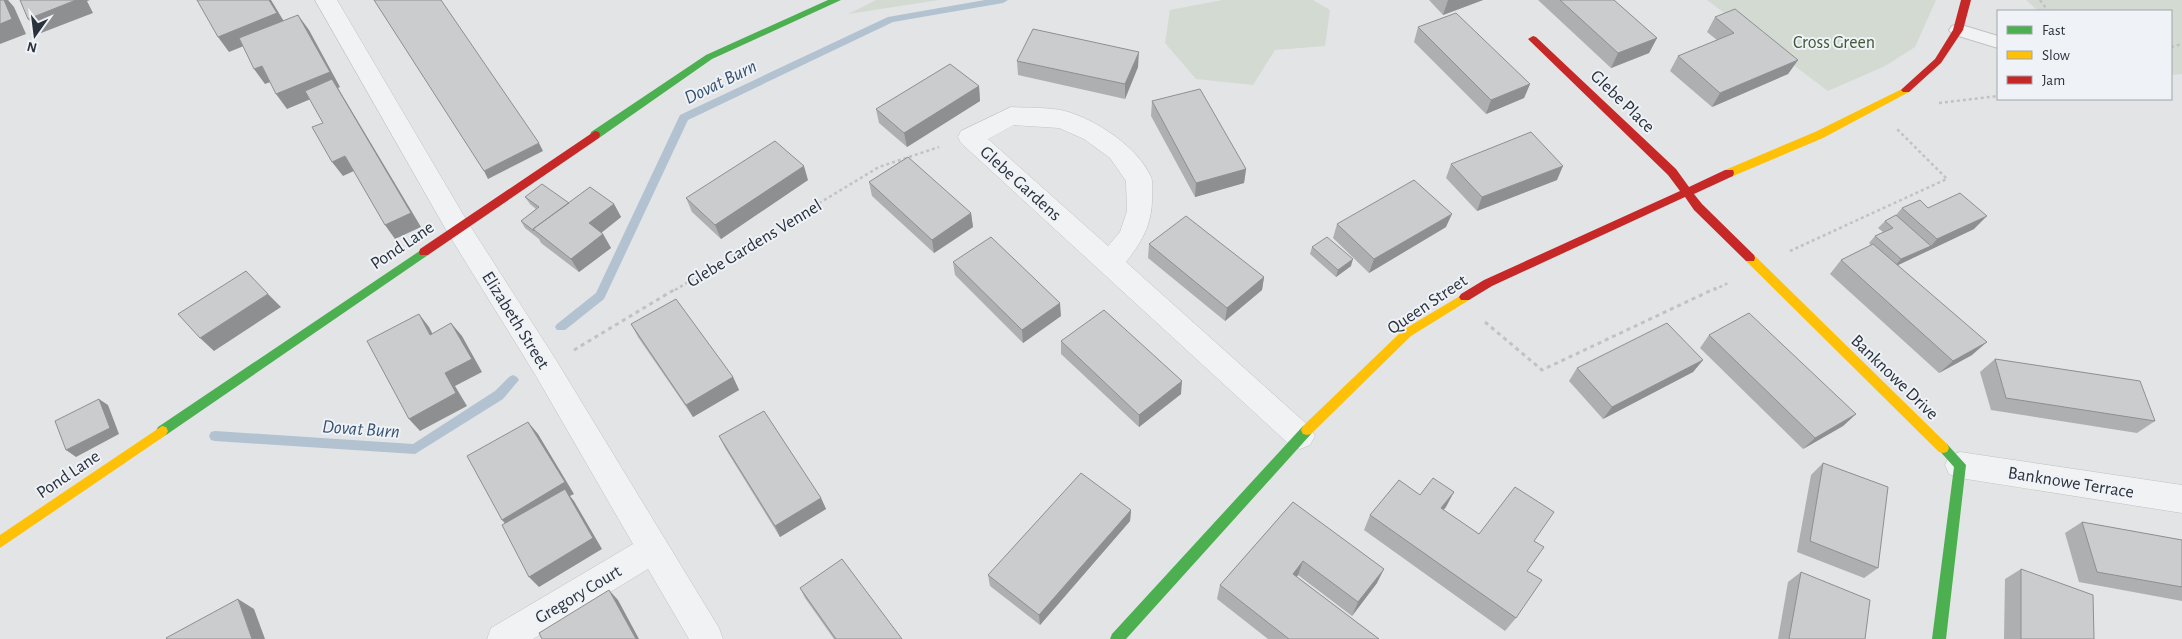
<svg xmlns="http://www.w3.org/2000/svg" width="2182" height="639" viewBox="0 0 2182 639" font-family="'Alegreya Sans',sans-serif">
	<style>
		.green { fill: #d3dad2 }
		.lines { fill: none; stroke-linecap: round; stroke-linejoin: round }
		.stream { fill: #b2c2d0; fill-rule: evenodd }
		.lane-casing { stroke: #c0c2c4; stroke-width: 2 }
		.street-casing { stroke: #c0c2c4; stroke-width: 1 }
		.path-far1 { stroke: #c0c2c5; stroke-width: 2.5; stroke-dasharray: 3 3; stroke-linecap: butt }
		.path { stroke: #c0c2c5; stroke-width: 3; stroke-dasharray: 4 4; stroke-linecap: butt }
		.lane { fill: #f1f2f3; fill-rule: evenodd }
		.street { fill: #f1f2f3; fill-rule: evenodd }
		.fast { fill: #4caf50; fill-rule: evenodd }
		.slow { fill: #ffc107; fill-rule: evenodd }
		.jam { fill: #c62828; fill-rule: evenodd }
		.wall { fill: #aeafb1 }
		.shaded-wall { fill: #8d8f90 }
		.building { fill: #caccce; stroke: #8d8f90 }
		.labels { text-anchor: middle; stroke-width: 4; stroke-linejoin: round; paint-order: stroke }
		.park-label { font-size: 18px; fill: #405938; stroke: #eff2f6 }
		.street-label { font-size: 18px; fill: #2a323e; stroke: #eff2f6 }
		.water-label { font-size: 19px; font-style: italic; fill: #365270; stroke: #eff2f6 }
	</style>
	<rect width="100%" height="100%" fill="#e2e4e6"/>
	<!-- green -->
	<path class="green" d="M876 0H939L848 14Z
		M1222 0H1313L1330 10 1325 46 1275 50 1253 85 1196 79 1165 43 1170 10Z
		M1707 0H1936L1915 47 1885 66 1828 91Z
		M2026 0H2182V74L2171 75V11H2038Z"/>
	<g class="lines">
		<!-- stream -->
		<path class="stream" d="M985 0H1008L1003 3 893 22 688 120 604 299 565 330H557L555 327 557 324 596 293 680 115 888 17Z
			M513 375 517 377 519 380 503 399 415 454 215 441 211 440 209 436 211 432 215 431 413 444 495 391 509 377Z"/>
		<defs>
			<path id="lane" d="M1958 24 1998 36V48L1952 34 1949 30 1952 26Z"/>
			<path id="street" d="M315 0H337L467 221 556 360 719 628 723 639H689L648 569 533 639H487L491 628 633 544 536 376 449 235Z
				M1011 107C1028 108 1048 107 1065 111 1095 119 1138 147 1151 177 1153 182 1152 188 1152 193 1153 222 1144 239 1126 262L1310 427 1315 436 1310 445 1300 449 1290 445 961 143 958 137 961 131ZM1014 125 1059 128 1084 139 1110 158 1126 181 1127 211 1120 232 1108 246 988 139Z
				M1960 452 2182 485V513L1960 478 1949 474 1945 465 1949 456Z"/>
		</defs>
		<!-- lane casing -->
		<use href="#lane" class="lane-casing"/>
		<!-- street casing -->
		<use href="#street" class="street-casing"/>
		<!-- path-far1 -->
		<path class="path-far1" d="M2040 0 2048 11
			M2171 47 2182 44
			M1939 103 1998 96
			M1790 251 1947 179 1897 129
			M675 290 879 167 939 147
			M1714 290 1730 282"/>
		<!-- path -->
		<path class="path" d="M1485 322 1542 370 1716 288
			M574 350 677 288"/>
		<!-- lane -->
		<use href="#lane" class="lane"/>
		<!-- street -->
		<use href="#street" class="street"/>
		<!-- fast -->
		<path class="fast" d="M828 0H841L712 59 599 138H591L590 135 591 132 706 55Z
			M424 248 428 249 429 252 428 255 166 435 162 436 158 435 156 431 158 427Z
			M1307 425 1311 426 1313 430 1311 434 1126 639H1110L1112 634 1303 426Z
			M1943 443 1947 444 1966 465 1946 639H1932L1954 467 1937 448 1939 444Z"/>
		<!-- slow -->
		<path class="slow" d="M1906 87 1911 90 1909 92 1823 138 1733 176 1729 177 1724 173 1725 170 1815 132Z
			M1750 254 1754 255 1947 444 1949 448 1947 452 1943 453 1939 452 1746 261 1745 258 1746 255Z
			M1465 293 1469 294 1471 297 1469 300 1411 336 1311 434 1307 435 1303 434 1301 430 1303 426 1403 330Z
			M162 426 166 427 168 431 166 435 0 548V535Z"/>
		<!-- jam -->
		<path class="jam" d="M1961 0H1971L1963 30 1941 63 1909 92H1903L1901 90 1903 88 1935 59 1953 30Z
			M1533 36 1536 37 1676 169 1689 187 1725 170H1733L1734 173 1733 176 1694 194 1702 204 1754 255 1755 258 1754 261H1746L1694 210 1685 197 1492 286 1469 300H1461L1459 297 1461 294 1484 280 1680 191 1668 175 1530 41 1528 39Z
			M595 131 599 132 600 135 599 138 428 255H420L419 252 420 249Z"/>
	</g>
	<!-- wall -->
	<path class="wall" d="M1429 0H1483L1443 15Z
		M1538 0H1614L1657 38 1649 53 1611 68Z
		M1715 17 1798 60 1788 74 1712 107 1670 71 1678 56 1717 40 1707 32Z
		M1418 27 1530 84 1524 98 1486 114 1414 42Z
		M1017 61 1138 67 1125 99 1018 75Z
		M979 86 980 101 907 147 879 123 876 109Z
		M1152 101 1246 169 1244 183 1195 197 1151 116Z
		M1451 164 1557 180 1477 211 1446 178Z
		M808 180 721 239 692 212 686 198Z
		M869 182 971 213 973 227 934 253 872 196Z
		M525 197 569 203 614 204 621 217 601 233 603 234 611 248 579 272 541 243 539 239 525 228 521 221 536 209 530 204Z
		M1902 208H1928L1974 229 1898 265 1972 355 1939 373 1830 274 1841 260 1871 245 1869 243 1875 236 1883 232 1878 228 1885 221 1896 215Z
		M1337 224 1446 227 1369 273 1333 238Z
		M1149 244 1264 277 1262 290 1225 321 1148 258Z
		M1312 247 1351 266 1336 277 1310 254Z
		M953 262 1061 316 1023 343 955 275Z
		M631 324 733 377 739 390 693 417 638 337Z
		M1709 335 1856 414 1843 426 1803 449 1700 348Z
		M1061 341 1181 394 1139 427 1061 354Z
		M1995 359 2155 421 2137 433 1991 410 1980 372Z
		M1703 360 1693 372 1603 419 1569 381 1577 368Z
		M719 436 821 498 826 509 780 537 725 448Z
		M1823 463 1878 568 1864 578 1797 552 1811 475Z
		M1454 492 1443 510 1479 534 1534 541 1516 618 1505 631 1364 530 1370 515 1420 495Z
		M1293 502 1377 583 1352 616 1298 575 1297 577 1379 639H1268L1217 599 1220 585Z
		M1131 510 1130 521 1040 625 990 586 988 575Z
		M2082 522 2182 540V601L2079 582 2065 533Z
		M2021 569 2094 639H2004L2005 579Z
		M1801 572 1865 639H1778L1788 582Z
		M800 588 902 639H834L805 598Z"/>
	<!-- shaded-wall -->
	<path class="shaded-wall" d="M4 0H8L14 7 26 34 0 44V24Z
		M76 0H90L87 1 93 13 41 33 28 19Z
		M269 0H271L288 28 229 52 218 37Z
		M1448 0H1483L1443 15Z
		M298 15 309 30 340 87 338 88 421 227 395 239 385 225 337 88 287 109 276 94Z
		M1657 38 1649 53 1611 68 1618 53Z
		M1139 52 1138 67 1125 99V84Z
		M1798 60 1788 74 1712 107 1720 93Z
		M262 66 273 81 265 84 254 69Z
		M1530 84 1524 98 1486 114 1491 100Z
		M979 86 980 101 907 147 904 133Z
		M539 143 543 151 488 179 484 171Z
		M345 156 356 170 343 176 332 162Z
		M804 166 808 180 721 239 715 225Z
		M1563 166 1557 180 1477 211 1482 197Z
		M1246 169 1244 183 1195 197 1196 183Z
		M614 204 621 217 596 237 589 223Z
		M971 213 973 227 934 253 932 240Z
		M1452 214 1446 227 1369 273 1374 259Z
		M1987 216 1974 229 1894 267 1901 259 1931 246 1937 239Z
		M603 234 611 248 579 272 571 259Z
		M1353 259 1351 266 1336 277 1338 270Z
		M1264 277 1262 290 1225 321 1227 308Z
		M268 294 281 307 214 351 200 338Z
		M1060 303 1061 316 1023 343 1022 330Z
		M419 314 429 327 440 348 430 335Z
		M451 323 462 336 482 372 455 386 467 406 420 431 409 419 445 373Z
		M1987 342 1972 355 1939 373 1953 361Z
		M1703 360 1693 372 1603 419 1612 407Z
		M733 377 739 390 693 417 686 405Z
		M1182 381 1181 394 1139 427V415Z
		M99 399 108 405 119 434 76 457 66 450Z
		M1856 414 1843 426 1803 449 1815 438Z
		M528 422 538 434 574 494 570 496 574 501 602 549 539 587 529 577 512 531 502 520Z
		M1454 492 1446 507 1433 523 1441 508Z
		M821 498 826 509 780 537 775 526Z
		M1131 510 1130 521 1040 625 1039 615Z
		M1303 561 1298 575 1288 588 1293 574Z
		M1384 569 1377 583 1352 616 1358 602Z
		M609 590 618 600 639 639H636Z
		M238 599 254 609 265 639H252Z"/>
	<!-- building -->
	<path class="building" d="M0 0H4L12 19 0 24Z
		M20 0H76L28 19Z
		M197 0H269L277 13 218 37Z
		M374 0H441L539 143 484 171Z
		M1560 0H1614L1657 38 1618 53Z
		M1735 9 1798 60 1720 93 1678 56 1734 33 1715 17Z
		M1456 13 1530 84 1491 100 1418 27Z
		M298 15 330 72 276 94 262 66 254 69 239 38Z
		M1033 29 1139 52 1125 84 1017 61Z
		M950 64 979 86 904 133 876 109Z
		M332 79 411 213 385 225 345 156 332 162 312 127 323 123 305 91Z
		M1200 89 1246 169 1196 183 1152 101Z
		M1531 132 1563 166 1482 197 1451 164Z
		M775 141 804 166 715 225 686 198Z
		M908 157 971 213 932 240 869 182Z
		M1414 180 1452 214 1374 259 1337 224Z
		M542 184 569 203 533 229 534 231 521 221 539 207 525 197Z
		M590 187 614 204 589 223 603 234 571 259 533 229Z
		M1960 193 1987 216 1937 239 1902 208 1920 200 1928 208Z
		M1896 215 1931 246 1901 259 1875 236 1893 228 1885 221Z
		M1186 216 1264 277 1227 308 1149 244Z
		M991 237 1060 303 1022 330 953 262Z
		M1327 237 1353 259 1338 270 1312 247Z
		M1873 244 1987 342 1953 361 1841 260Z
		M246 271 268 294 200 338 178 314Z
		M676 299 733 377 686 405 631 324Z
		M1104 310 1182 381 1139 415 1061 341Z
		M1749 313 1856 414 1815 438 1709 335Z
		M419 314 430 335 451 323 472 359 445 373 456 393 409 419 367 341Z
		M1667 323 1703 360 1612 407 1577 368Z
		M1995 359 2140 381 2155 421 2006 398Z
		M99 399 110 428 66 450 55 421Z
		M764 411 821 498 775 526 719 436Z
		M528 422 565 482 502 520 467 456Z
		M1823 463 1888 487 1878 568 1810 541Z
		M1081 473 1131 510 1039 615 988 575Z
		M1433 478 1454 492 1441 508 1479 534 1515 487 1554 512 1534 541 1544 547 1527 571 1542 580 1516 618 1370 515 1399 480 1420 495Z
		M565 489 593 538 529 577 502 525Z
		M1293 502 1384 569 1358 602 1303 561 1293 574 1379 639H1289L1220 585Z
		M2082 522 2182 540V587L2097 572Z
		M842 559 902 639H836L800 588Z
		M2021 569 2093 595 2094 639H2021Z
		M1801 572 1870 600 1865 639H1789Z
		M609 590 636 639H542L539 633Z
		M238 599 252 639H167L166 638Z"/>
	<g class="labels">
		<!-- park labels -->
		<g class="park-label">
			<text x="1834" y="48">Cross Green</text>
		</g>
		<!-- street labels -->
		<g class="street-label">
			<text transform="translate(1623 101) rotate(44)" y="6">Glebe Place</text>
			<text transform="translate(1021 183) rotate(42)" y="6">Glebe Gardens</text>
			<text transform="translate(754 243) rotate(-31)" y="6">Glebe Gardens Vennel</text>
			<text transform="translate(402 245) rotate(-34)" y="6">Pond Lane</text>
			<text transform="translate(1427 304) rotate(-34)" y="6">Queen Street</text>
			<text transform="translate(516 320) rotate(58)" y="6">Elizabeth Street</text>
			<text transform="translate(1895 377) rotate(44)" y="6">Banknowe Drive</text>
			<text transform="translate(68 474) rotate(-34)" y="6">Pond Lane</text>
			<text transform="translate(2071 482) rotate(9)" y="6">Banknowe Terrace</text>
			<text transform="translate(578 594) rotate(-31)" y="6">Gregory Court</text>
		</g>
		<!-- water labels -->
		<g class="water-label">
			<text transform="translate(720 81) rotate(-26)" y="7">Dovat Burn</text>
			<text transform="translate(361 428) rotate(4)" y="7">Dovat Burn</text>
		</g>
	</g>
	<!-- legend -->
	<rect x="1997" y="10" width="175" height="90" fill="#eff2f6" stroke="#a0a5ac"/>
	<rect x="2007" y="26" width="25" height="8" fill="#4caf50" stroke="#a0a5ac"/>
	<text x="2042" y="35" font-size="15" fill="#2a323e">Fast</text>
	<rect x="2007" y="51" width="25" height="8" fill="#ffc107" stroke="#a0a5ac"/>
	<text x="2042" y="60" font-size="15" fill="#2a323e">Slow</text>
	<rect x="2007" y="76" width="25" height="8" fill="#c62828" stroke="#a0a5ac"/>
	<text x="2042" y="85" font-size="15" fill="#2a323e">Jam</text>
	<!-- north arrow -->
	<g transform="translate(35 35) rotate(194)" stroke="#eff2f6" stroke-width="4" paint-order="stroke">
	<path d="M0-4L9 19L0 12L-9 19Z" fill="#2a323e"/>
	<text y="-8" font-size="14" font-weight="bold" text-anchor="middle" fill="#2a323e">N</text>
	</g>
</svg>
